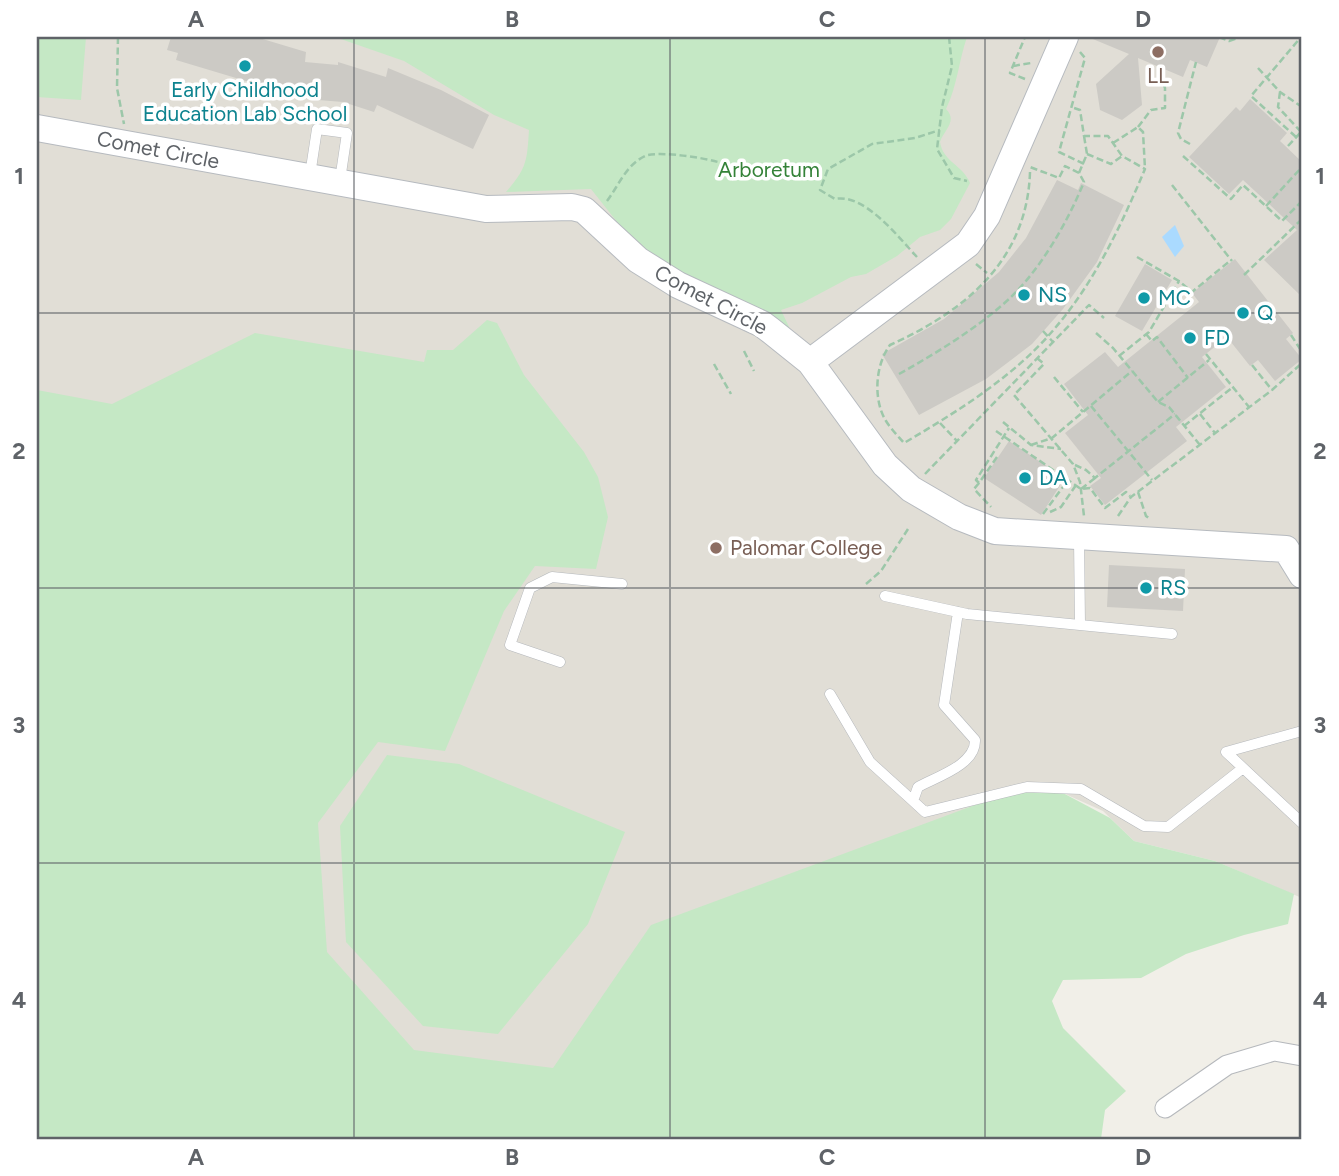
<svg xmlns="http://www.w3.org/2000/svg" width="1339" height="1176" viewBox="0 0 1339 1176" font-family="Figtree,sans-serif">
	<style>
		.education { fill: #e1ded6 }
		.green { fill: #c5e8c5 }
		.water { fill: #aadaff }
		.building { fill: #cccac5 }
		.lines { fill: none; stroke-linecap: round; stroke-linejoin: round }
		.lane-casing { stroke: #b5b8bc; stroke-width: 11 }
		.street-casing { stroke: #b5b8bc; stroke-width: 21 }
		.secondary-casing { stroke: #b6babf; stroke-width: 28 }
		.path { stroke: #9cc7a9; stroke-width: 2.5; stroke-dasharray: 7 3.5; stroke-linecap: butt }
		.lane { stroke: #fff; stroke-width: 10 }
		.street { stroke: #fff; stroke-width: 19 }
		.secondary { stroke: #fff; stroke-width: 26 }
		.grid { fill: none; stroke: #5f6368; stroke-width: 2; stroke-opacity: 0.55 }
		.education-dot { fill: #8d6e63; stroke: #fff; stroke-width: 2.5 }
		.culture-dot { fill: #0f9aa8; stroke: #fff; stroke-width: 2.5 }
		.labels { text-anchor: middle; stroke-width: 7; stroke-linejoin: round; paint-order: stroke }
		.education-label { font-size: 21px; fill: #785e54; stroke: #fff }
		.culture-label { font-size: 21px; fill: #0d838f; stroke: #fff; text-anchor: start }
		.street-label { font-size: 21px; fill: #5f6368; stroke: #fff }
		.park-label { font-size: 21px; fill: #348238; stroke: #fff }
		.neatline { fill: none; stroke: #5f6368; stroke-width: 2.5 }
		.grid-label { font-size: 23px; text-anchor: middle; font-weight: bold; fill: #5f6368 }
	</style>
	<rect width="100%" height="100%" fill="#f1efe8"/>
	<!-- education -->
	<path class="education" d="M37 37H1302V898L1215 861 1134 841 1103 811 1063 793 832 1139H37Z"/>
	<!-- green -->
	<path class="green" d="M37 37H86L81 100 37 97Z
		M335 37H967C959 60 957 87 946 109 958 121 944 130 940 142 943 162 963 165 970 183L951 219 940 230 920 237 897 256 866 274 851 277 802 303 781 310 790 329 661 263 625 232 591 189 506 192C527 168 527 161 529 130L494 115 404 61Z
		M487 320 497 323 524 375 584 452 598 477 608 517 596 569 535 566 504 611 445 751 378 742 318 823 327 952 414 1050 553 1068 651 925 1010 792 1063 793 1110 818 1134 841 1215 861 1294 894 1288 924 1244 935 1186 954 1141 978 1063 980 1052 1001 1063 1028 1126 1091 1105 1110 1101 1139H37V390L112 404 255 333 424 362 427 350H453Z
		M387 755 459 764 625 832 588 924 498 1034 423 1026 346 942 340 826Z"/>
	<!-- water -->
	<path class="water" d="M1175 225 1184 246 1175 257 1162 237Z"/>
	<!-- building -->
	<path class="building" d="M171 37H256L306 52 305 62 338 65V62L386 77 388 68 441 90 489 115 473 149 377 105 374 112 343 102 306 99 176 60 178 53 167 50Z
		M1088 37H1220L1207 67 1190 60 1183 77 1138 58 1142 105 1122 120 1100 110 1096 84 1129 54Z
		M1250 99 1287 133 1280 141 1302 162V297L1264 260 1297 230 1243 180 1229 194 1189 157 1236 107 1240 111Z
		M1057 180 1078 190 1081 183 1124 205 1097 262 1063 309 1032 344 986 379 919 415 882 354 944 319 999 272 1026 238Z
		M1235 259 1293 333 1286 339 1302 359 1275 381 1258 360 1250 366 1227 337 1202 357 1226 387 1176 427 1187 441 1105 505 1090 486 1101 478 1065 433 1088 415 1064 384 1105 352 1118 367 1199 302 1192 293Z
		M1145 264 1172 280 1142 331 1115 316Z
		M1009 441 1065 478 1041 515 984 478Z
		M1109 565 1185 569 1183 611 1107 607Z"/>
	<g class="lines">
		<defs>
			<path id="lane" d="M310 175 317 129 347 133 340 180
				M1079 538 1080 625 1172 634
				M885 596 967 614 1080 625
				M958 612 944 705 975 740C976 765 936 777 918 787L913 801 925 812 1027 787 1081 789 1144 826 1168 827 1243 768
				M560 662 510 645 530 588 552 577 622 584
				M830 694 870 762 913 801
				M1302 731 1226 752 1302 823"/>
			<path id="street" d="M1165 1108 1227 1065 1274 1051 1302 1056"/>
			<path id="secondary" d="M37 128 486 209 572 207 584 210 638 260 678 285 762 324 770 330 810 362 885 465 911 489 959 517 995 531 1286 549 1302 575
				M810 362 968 244 987 216 1065 37"/>
		</defs>
		<!-- lane casing -->
		<use href="#lane" class="lane-casing"/>
		<!-- street casing -->
		<use href="#street" class="street-casing"/>
		<!-- secondary casing -->
		<use href="#secondary" class="secondary-casing"/>
		<!-- path -->
		<path class="path" d="M118 37 117 88 124 124
			M949 37 952 66 942 107 937 149 954 178 967 181
			M1219 37 1229 41 1241 37
			M1080 52 1085 58 1059 152 1084 164
			M1013 66 1031 63
			M1258 68 1280 92 1302 107
			M1025 79 1010 73 1025 37
			M1280 92 1278 107 1302 133
			M1138 127 1151 110 1165 108V88L1159 72
			M1296 137 1251 96 1301 37
			M1113 143 1138 127 1143 132 1145 169
			M1190 144 1181 139 1178 133 1196 62
			M1288 146 1301 132
			M1087 154 1111 164 1122 156
			M1183 156 1231 199 1243 185 1282 221 1302 201
			M1030 172C1027 261 965 311 890 345 875 365 873 400 886 421 891 429 898 436 904 443 955 413 1010 379 1049 335 1093 286 1120 228 1145 169L1122 156 1108 136H1084L1080 110 1071 107
			M1079 173 1087 154 1084 136
			M1172 185 1232 261
			M607 201C619 185 626 165 645 156 657 150 724 159 734 169 737 172 738 175 739 179
			M1266 206 1302 167
			M917 257C899 238 865 193 835 199L820 190 828 169 872 144 915 138 940 130
			M1137 257 1179 281 1192 292 1231 260
			M976 264 987 273
			M1244 275 1302 219
			M1043 331 1053 342
			M1096 333 1113 348 1158 402 1169 407 1200 445
			M1146 334 1152 341 1157 337 1188 378
			M1291 335 1302 352
			M744 351 754 371
			M1206 354 1249 407
			M1119 356 1149 332 1179 281
			M1037 358 1044 364 1014 395 1073 464 1080 482 1084 516
			M714 364 731 394
			M1252 365 1272 390
			M899 374C938 352 976 329 1009 299 1041 269 1068 221 1084 182L1079 173 1065 166 1059 178 1030 167
			M1054 377 1083 412
			M1158 402 1209 360
			M1091 406 1152 480
			M1200 414 1215 433
			M1003 422 1031 445 1061 449
			M940 423 957 441
			M1184 426 1233 387
			M996 431 1081 489 1090 488 1105 508 1126 492 1130 496
			M1031 445 1052 438 1132 371
			M997 457 979 483 976 480 1009 428
			M1075 465 1086 470 1095 478 1175 414
			M925 474 1089 305 1104 318
			M979 483 974 489 991 507
			M1081 489 1095 478
			M1138 492 1146 516 1150 519
			M1050 512 1061 507 1076 485
			M1043 514 1068 480
			M1118 516 1131 497 1272 390 1302 363
			M866 584 881 571 908 529"/>
		<!-- lane -->
		<use href="#lane" class="lane"/>
		<!-- street -->
		<use href="#street" class="street"/>
		<!-- secondary -->
		<use href="#secondary" class="secondary"/>
	</g>
	<!-- grid -->
	<path class="grid" d="M354 37V1139M670 37V1139M985 37V1139M37 313H1302M37 588H1302M37 863H1302"/>
	<!-- markers -->
	<g class="education-dot">
		<circle cx="1158" cy="52" r="7"/>
		<circle cx="716" cy="548" r="7"/>
	</g>
	<g class="culture-dot">
		<circle cx="245" cy="66" r="7"/>
		<circle cx="1024" cy="295" r="7"/>
		<circle cx="1144" cy="298" r="7"/>
		<circle cx="1243" cy="313" r="7"/>
		<circle cx="1190" cy="338" r="7"/>
		<circle cx="1025" cy="478" r="7"/>
		<circle cx="1146" cy="588" r="7"/>
	</g>
	<g class="labels">
		<!-- education labels -->
		<g class="education-label">
			<text x="1158" y="83">LL</text>
			<text x="730" y="555" text-anchor="start">Palomar College</text>
		</g>
		<!-- culture labels -->
		<g class="culture-label">
			<text x="245" y="97" text-anchor="middle">Early Childhood<tspan x="245" dy="24">Education Lab School</tspan></text>
			<text x="1038" y="302">NS</text>
			<text x="1158" y="305">MC</text>
			<text x="1257" y="320">Q</text>
			<text x="1204" y="345">FD</text>
			<text x="1039" y="485">DA</text>
			<text x="1160" y="595">RS</text>
		</g>
		<!-- street labels -->
		<g class="street-label">
			<text transform="translate(158 150) rotate(11)" y="7">Comet Circle</text>
			<text transform="translate(711 300) rotate(28)" y="7">Comet Circle</text>
		</g>
		<!-- park labels -->
		<g class="park-label">
			<text x="769" y="177">Arboretum</text>
		</g>
	</g>
	<!-- border -->
	<rect width="1339" height="1176" fill="none" stroke="#ffffff" stroke-width="77"/>
	<rect x="38" y="38" width="1262" height="1100" class="neatline"/>
	<g class="grid-label">
		<text x="196" y="27">A</text>
		<text x="512" y="27">B</text>
		<text x="827" y="27">C</text>
		<text x="1143" y="27">D</text>
		<text x="19" y="184">1</text>
		<text x="1320" y="184">1</text>
		<text x="19" y="459">2</text>
		<text x="1320" y="459">2</text>
		<text x="19" y="733">3</text>
		<text x="1320" y="733">3</text>
		<text x="19" y="1008">4</text>
		<text x="1320" y="1008">4</text>
		<text x="196" y="1165">A</text>
		<text x="512" y="1165">B</text>
		<text x="827" y="1165">C</text>
		<text x="1143" y="1165">D</text>
	</g>
</svg>
